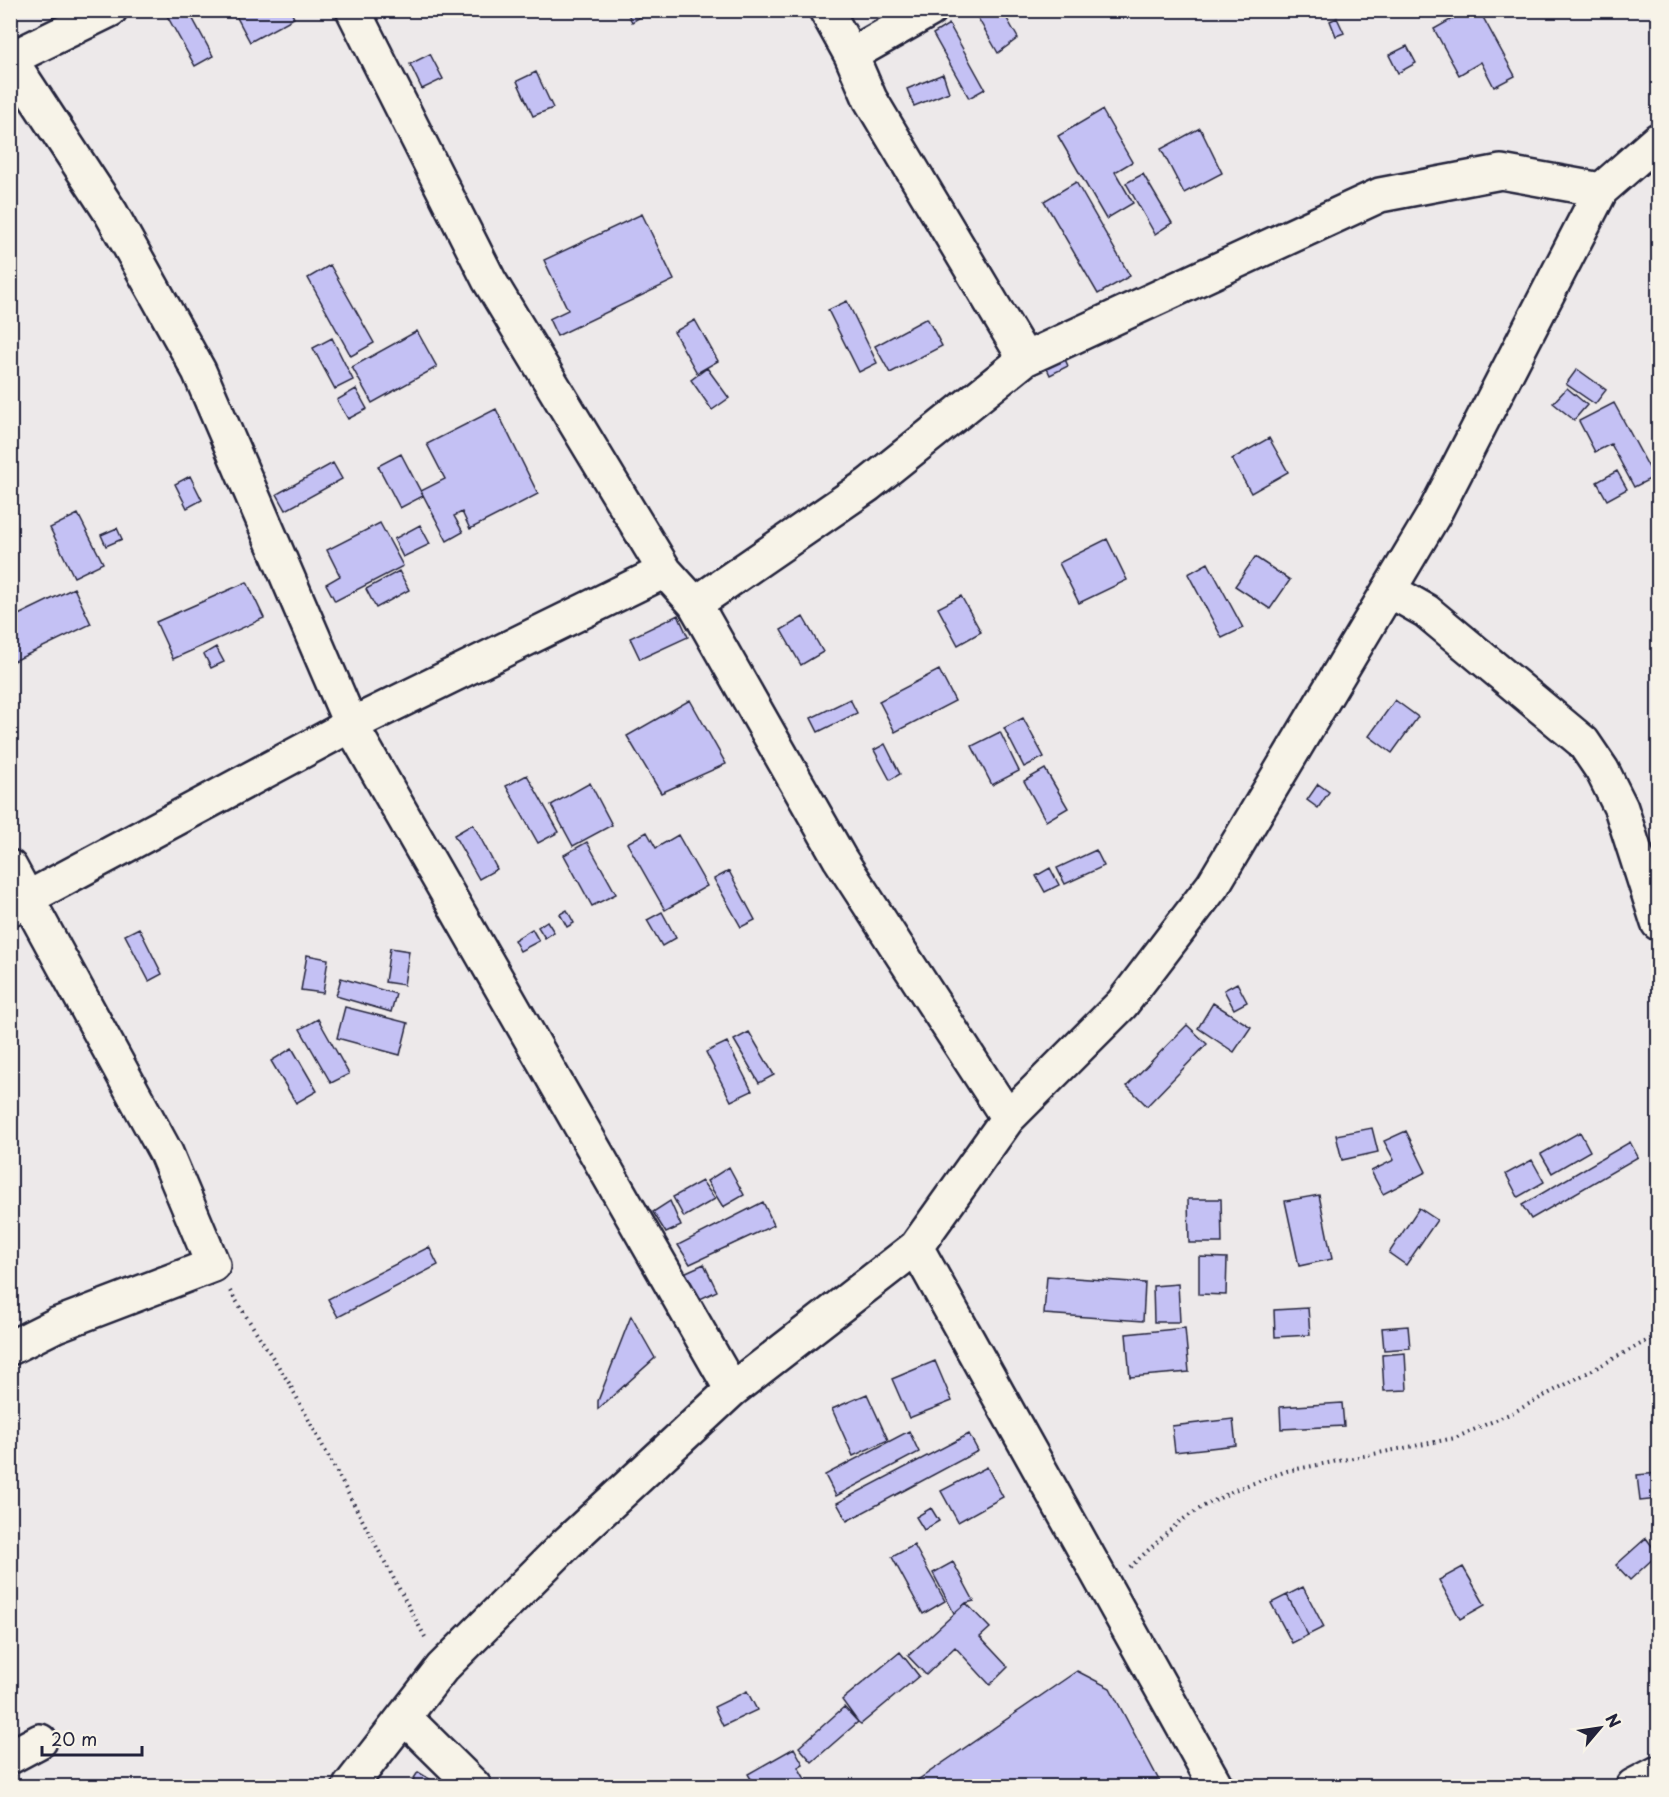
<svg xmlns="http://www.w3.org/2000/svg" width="1669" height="1797" viewBox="0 0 1669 1797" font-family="'Playpen Sans',sans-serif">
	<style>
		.building { fill: #c4c1f4; stroke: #22223b; stroke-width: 1.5 }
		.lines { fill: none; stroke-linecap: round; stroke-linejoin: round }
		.minor-casing { stroke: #22223b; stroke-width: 38 }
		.path { stroke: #22223b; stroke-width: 4; stroke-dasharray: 1.5 4.5; stroke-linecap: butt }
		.minor { stroke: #f7f3e8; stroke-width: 33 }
	</style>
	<rect width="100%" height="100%" fill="#ede9ea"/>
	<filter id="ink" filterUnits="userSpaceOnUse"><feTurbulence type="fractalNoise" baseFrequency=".0167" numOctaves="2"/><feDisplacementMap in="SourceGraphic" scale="12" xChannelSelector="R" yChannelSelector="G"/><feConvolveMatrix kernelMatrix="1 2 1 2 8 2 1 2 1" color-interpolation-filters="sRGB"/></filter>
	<g filter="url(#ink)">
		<!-- building -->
		<path class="building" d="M172 10H188L213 56 195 66 166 14Z
			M233 10H290L294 18 250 42Z
			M626 10H652L632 22Z
			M1002 10 1018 38 998 53 974 11Z
			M1468 10H1479L1515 76 1494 87 1481 62 1459 75 1434 29Z
			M1337 18 1344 33 1336 36 1330 21Z
			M949 24 985 89 969 98 933 34Z
			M1407 46 1416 63 1398 73 1389 55Z
			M430 54 443 79 422 89 410 64Z
			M536 72 553 108 533 116 517 81Z
			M943 74 949 92 914 106 907 89Z
			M1102 110 1132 162 1115 172 1133 203 1106 219 1058 136Z
			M1200 128 1222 173 1184 193 1161 149Z
			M1143 174 1172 223 1155 234 1126 183Z
			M1076 182 1130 276 1098 294 1044 201Z
			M10 198 17 209 10 212Z
			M642 214 674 280 557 336 549 319 568 310 544 260Z
			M330 265 374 343 351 356 308 278Z
			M847 301 877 363 859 372 828 310Z
			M927 318 942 346 890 373 875 346Z
			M695 320 718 361 697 373 674 332Z
			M417 331 437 367 372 403 352 367Z
			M332 338 353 380 335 389 313 348Z
			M1064 357 1068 366 1050 375 1046 366Z
			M707 368 729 398 712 410 691 380Z
			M1577 369 1606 390 1595 404 1566 384Z
			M1567 388 1587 405 1574 420 1553 403Z
			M356 389 367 409 348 419 337 400Z
			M1614 403 1654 477 1634 487 1611 444 1595 452 1579 421Z
			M496 409 538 494 470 529 462 512 454 516 463 532 447 541 421 491 445 479 427 444Z
			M1269 438 1288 472 1251 493 1232 459Z
			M401 454 423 496 400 508 378 466Z
			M333 463 342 479 286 510 277 494Z
			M1617 471 1627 489 1607 500 1597 482Z
			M190 476 202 500 187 508 175 484Z
			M78 514 103 563 74 577 50 528Z
			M380 523 403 566 335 601 326 584 340 576 327 550Z
			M420 525 430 544 403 557 394 539Z
			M117 528 122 539 106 546 101 535Z
			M1107 539 1127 580 1079 603 1059 563Z
			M1255 557 1290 580 1270 609 1235 586Z
			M1208 563 1243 628 1222 638 1188 574Z
			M399 571 409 590 376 608 366 589Z
			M247 582 264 618 173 659 156 622Z
			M74 588 91 624 10 663V619Z
			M961 596 981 632 958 645 938 608Z
			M678 615 688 637 640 659 630 638Z
			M803 617 823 652 801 665 781 630Z
			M216 647 224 662 211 668 204 654Z
			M939 670 955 701 895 732 879 701Z
			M850 699 857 713 818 732 811 718Z
			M690 700 726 764 661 793 627 736Z
			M1395 700 1418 717 1392 753 1369 736Z
			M1023 718 1044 757 1024 767 1004 728Z
			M1000 732 1019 771 992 785 972 746Z
			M885 744 900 774 890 780 874 750Z
			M1045 769 1068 808 1046 821 1024 781Z
			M527 775 559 832 538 843 506 786Z
			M590 783 612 825 573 846 551 805Z
			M1318 784 1329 792 1318 808 1307 800Z
			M473 824 497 869 479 879 454 835Z
			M647 832 656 848 678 835 707 886 665 910 627 843Z
			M587 842 616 894 592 906 564 855Z
			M1096 850 1104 866 1065 884 1057 868Z
			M1050 868 1059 885 1045 892 1036 876Z
			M729 871 755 920 741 927 714 879Z
			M567 910 574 923 567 927 560 914Z
			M662 912 676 938 662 946 647 920Z
			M547 921 554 932 545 938 538 927Z
			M139 928 162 974 149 981 125 935Z
			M532 929 539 941 520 951 514 940Z
			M390 948 409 951 404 985 385 982Z
			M307 955 328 959 323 993 301 990Z
			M341 978 396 994 391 1012 336 996Z
			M1237 983 1247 1002 1234 1009 1224 990Z
			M1213 1003 1251 1027 1234 1052 1198 1028Z
			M345 1007 408 1023 400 1055 337 1038Z
			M318 1019 349 1074 331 1083 300 1029Z
			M1187 1025 1207 1044 1147 1106 1127 1086Z
			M749 1032 774 1075 759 1083 734 1040Z
			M727 1042 752 1091 731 1101 706 1052Z
			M292 1048 317 1091 296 1103 271 1061Z
			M1372 1128 1378 1152 1342 1160 1336 1135Z
			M1406 1131 1426 1172 1383 1194 1371 1171 1394 1160 1384 1141Z
			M1580 1132 1590 1151 1552 1173 1541 1154Z
			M1630 1142 1638 1157 1531 1219 1522 1205Z
			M1532 1160 1544 1182 1518 1197 1506 1174Z
			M729 1167 744 1195 723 1207 707 1181Z
			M702 1181 715 1199 684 1217 673 1197Z
			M1319 1195 1332 1259 1299 1266 1285 1201Z
			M1188 1199H1221L1222 1243H1189Z
			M670 1201 681 1226 666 1233 653 1212Z
			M763 1202 774 1225 690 1264 678 1245Z
			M1419 1208 1437 1220 1406 1265 1389 1253Z
			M429 1247 438 1265 338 1317 328 1299Z
			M1199 1257 1227 1258 1226 1295 1199 1294Z
			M704 1264 717 1291 696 1301 684 1273Z
			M1047 1276 1145 1283 1143 1321 1044 1314Z
			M1178 1284 1180 1322H1154L1153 1286Z
			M1308 1308 1310 1335 1275 1337 1274 1310Z
			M631 1316 655 1358 598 1409V1401Z
			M1408 1326 1410 1348 1384 1350 1382 1328Z
			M1185 1328 1189 1372 1130 1377 1126 1334Z
			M1405 1353 1407 1390 1384 1391 1382 1355Z
			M935 1361 952 1401 909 1418 892 1379Z
			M867 1394 888 1440 853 1456 832 1409Z
			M1342 1403 1344 1426 1281 1429 1280 1407Z
			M1233 1419 1236 1445 1175 1452 1172 1426Z
			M909 1431 919 1452 836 1496 825 1475Z
			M969 1434 978 1451 847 1521 837 1503Z
			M987 1467 1003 1497 958 1522 941 1491Z
			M1658 1473V1499L1640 1501 1637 1475Z
			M931 1508 939 1521 924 1530 916 1517Z
			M1646 1538 1658 1554 1630 1580 1616 1565Z
			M914 1545 945 1601 923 1614 892 1557Z
			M953 1562 974 1601 966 1603 954 1613 933 1573Z
			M1463 1567 1485 1605 1460 1619 1439 1580Z
			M1303 1587 1324 1627 1308 1635 1287 1595Z
			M1287 1595 1308 1635 1292 1643 1271 1603Z
			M10 1597 17 1609 10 1613Z
			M966 1603 990 1628 980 1637 1008 1667 990 1685 955 1647 926 1675 908 1656Z
			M900 1652 919 1676 861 1724 858 1722 842 1700Z
			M1077 1671 1110 1688 1162 1786H909Z
			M747 1691 757 1710 723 1726 714 1707Z
			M844 1707 858 1722 812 1762 799 1747Z
			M794 1748 803 1764 798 1767 809 1786H755L748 1774Z
			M418 1772 441 1786H409Z"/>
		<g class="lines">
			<defs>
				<path id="minor" d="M353 10 489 280 665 571 695 604 840 859 1008 1118
					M826 10 851 55 870 99 1025 359
					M851 55 930 10
					M10 59 111 213 199 371 351 725 732 1390
					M10 59 110 10
					M1389 590 1426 611 1583 742 1602 770 1621 808 1658 923
					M695 604 868 485 1025 359 1380 195 1501 172 1601 190
					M10 867 166 1153 213 1265 56 1325 10 1348
					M10 909 26 899 351 725 665 571
					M916 1247 1216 1786
					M404 1717 474 1786
					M10 1757 40 1741
					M350 1786 442 1668 566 1544 732 1390 916 1247 1008 1118 1122 1004 1213 885 1433 516 1601 190 1658 140
					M1633 1786 1658 1773"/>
			</defs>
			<!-- minor casing -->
			<use href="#minor" class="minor-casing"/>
			<!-- path -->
			<path class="path" d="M230 1291 289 1383 425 1637
				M1130 1567 1179 1522 1202 1507 1237 1489 1287 1471 1455 1438 1514 1412 1654 1337 1658 1333"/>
			<!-- minor -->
			<use href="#minor" class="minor"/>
		</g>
	</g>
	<!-- margin -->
	<rect width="1669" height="1797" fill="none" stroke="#f7f3e8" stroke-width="36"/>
	<rect x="18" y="18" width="1633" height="1761" fill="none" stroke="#22223b" stroke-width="2" filter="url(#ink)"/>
	<!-- north arrow -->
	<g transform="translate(1600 1728) rotate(61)" stroke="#f7f3e8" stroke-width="4.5" paint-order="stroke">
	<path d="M0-4.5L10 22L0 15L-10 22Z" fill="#22223b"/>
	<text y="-9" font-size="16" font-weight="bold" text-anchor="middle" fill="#22223b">N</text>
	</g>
	<!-- scale -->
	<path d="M42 1746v9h100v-9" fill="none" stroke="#22223b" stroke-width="3"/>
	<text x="51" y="1746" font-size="18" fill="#22223b" stroke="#f7f3e8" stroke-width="4.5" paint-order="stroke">20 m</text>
</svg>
